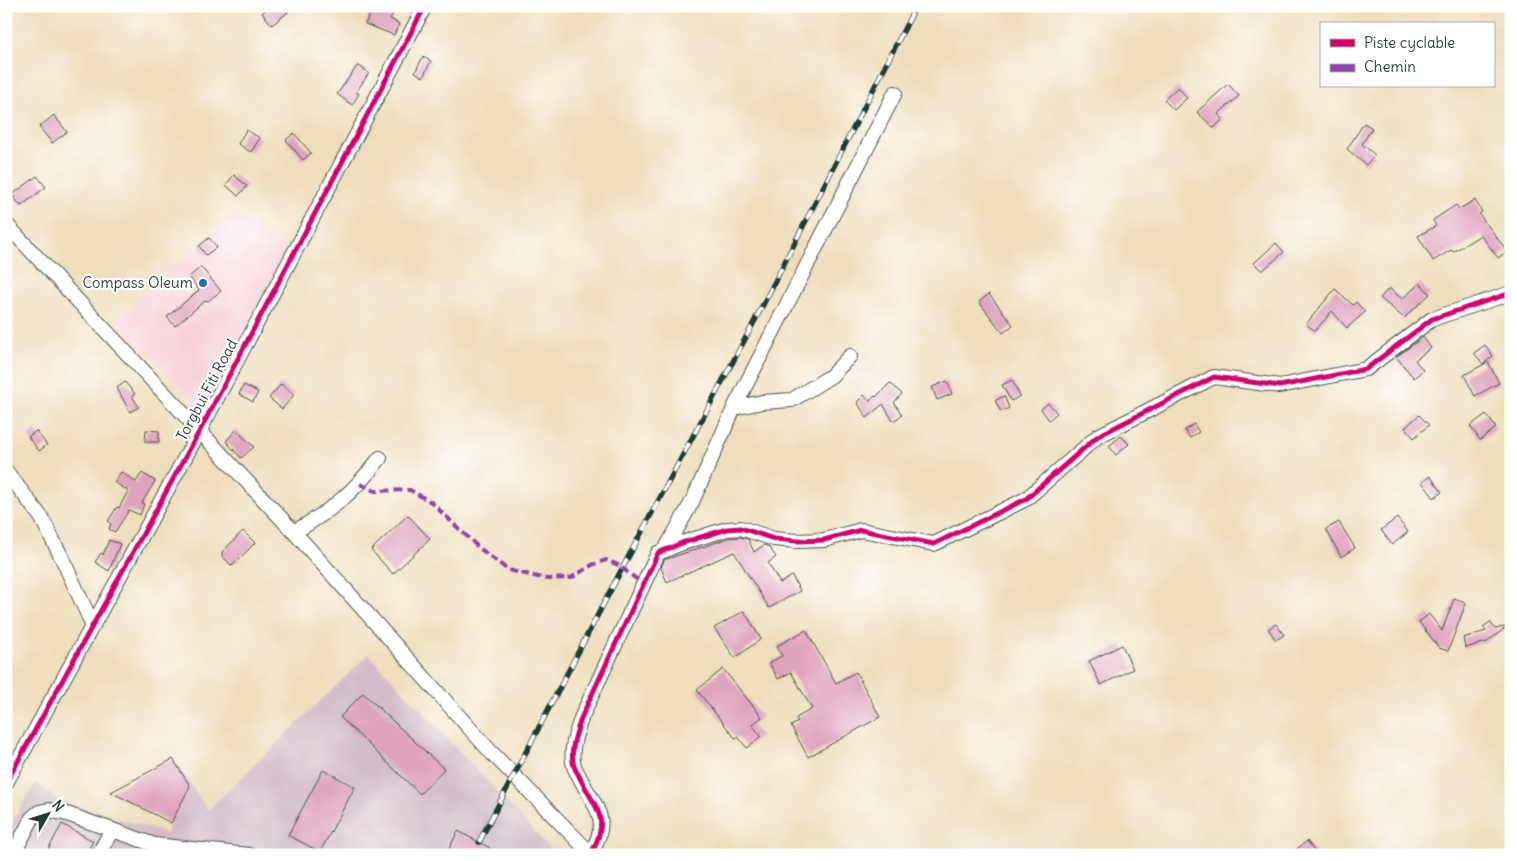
<svg xmlns="http://www.w3.org/2000/svg" width="1517" height="861" viewBox="0 0 1517 861" font-family="Delius,sans-serif">
	<style>
		.built { fill: #f7cfd5 }
		.industrial { fill: #d2bdc8 }
		.building { fill: #dfa4bd }
		.lines { fill: none; stroke-linecap: round; stroke-linejoin: round }
		.minor-casing { stroke: #3e5548; stroke-width: 16 }
		.minor { stroke: #fff; stroke-width: 14 }
		.rail-casing { stroke: #1f3d34; stroke-width: 5.5 }
		.rail { stroke: #fff; stroke-width: 4; stroke-dasharray: 11; stroke-linecap: butt }
		.quiet { stroke: #8e44ad; stroke-width: 4; stroke-dasharray: 8 4; stroke-linecap: butt }
		.cycleway-casing { stroke: #fff; stroke-width: 8 }
		.cycleway { stroke: #d6006c; stroke-width: 5 }
		.poi-dot { fill: #1f6fb2; stroke: #fff; stroke-width: 2 }
		.labels { text-anchor: middle; stroke-width: 4.5; stroke-linejoin: round; paint-order: stroke }
		.poi-label { font-size: 15px; fill: #1f3d34; stroke: #fff; text-anchor: end }
		.street-label { font-size: 15px; fill: #1f3d34; stroke: #fff }
	</style>
	<rect width="100%" height="100%" fill="#fff"/>
	<filter id="ink" filterUnits="userSpaceOnUse"><feTurbulence type="fractalNoise" baseFrequency=".02" numOctaves="2"/><feDisplacementMap in="SourceGraphic" scale="10" xChannelSelector="R" yChannelSelector="G"/><feConvolveMatrix kernelMatrix="1 2 1 2 8 2 1 2 1" color-interpolation-filters="sRGB"/></filter>
	<filter id="wash" filterUnits="userSpaceOnUse"><feTurbulence type="fractalNoise" baseFrequency=".0096" numOctaves="4" result="noise"/><feDisplacementMap in="SourceGraphic" scale="20" xChannelSelector="R" yChannelSelector="G"/><feGaussianBlur stdDeviation="1.12" result="paint"/><feColorMatrix in="noise" values="0 0 0 0 0 0 0 0 0 0 0 0 0 0 0 0 0 1.4 0 .05"/><feComposite in="paint" operator="in"/></filter>
	<g filter="url(#wash)">
		<rect width="100%" height="100%" fill="#efdebc"/>
		<!-- built -->
		<path class="built" d="M235 214 288 250 201 409 116 319Z"/>
		<!-- industrial -->
		<path class="industrial" d="M369 654 556 855H6V833L36 782 55 799 166 833 170 823 111 792 173 759 208 810Z"/>
		<g id="blocks">
			<!-- building -->
			<path class="building" d="M270 6H283L288 12 272 25 262 13Z
				M374 6H397L390 19 399 24 394 35 365 24Z
				M423 57 431 61 423 77 415 72Z
				M358 65 369 73 356 92 359 94 352 105 337 94Z
				M1228 84 1239 96 1218 114 1223 119 1214 128 1197 112Z
				M1178 87 1187 98 1174 110 1164 100Z
				M54 115 67 132 52 143 39 127Z
				M1364 123 1372 128 1362 144 1375 155 1366 165 1347 149Z
				M246 130 260 138 251 152 238 144Z
				M294 133 311 153 303 160 286 140Z
				M234 175 247 186 238 196 226 185Z
				M37 176 46 187 21 206 12 195Z
				M1475 200 1482 212 1479 214 1507 251 1498 258 1481 235 1453 252 1451 250 1433 261 1418 236 1436 226 1433 220 1456 205 1459 209Z
				M209 238 217 247 206 255 199 246Z
				M1276 243 1284 252 1262 271 1254 263Z
				M201 267 221 291 208 301 206 300 175 326 167 317 199 290 189 277Z
				M1420 283 1430 294 1404 318 1380 298 1389 288 1402 299Z
				M1335 289 1353 305 1356 302 1365 312 1347 328 1332 311 1315 331 1306 324Z
				M989 294 1013 325 1003 333 979 302Z
				M1423 337 1431 348 1415 360 1423 370 1414 378 1396 357Z
				M1485 345 1493 356 1483 364 1474 353Z
				M1488 362 1499 383 1475 396 1464 375Z
				M1012 380 1020 396 1011 401 1002 385Z
				M947 381 952 394 937 400 932 387Z
				M125 382 135 394 132 396 139 407 130 412 117 388Z
				M890 383 902 394 894 402 902 415 893 421 883 404 867 418 857 402 864 395 869 401 875 396 876 397Z
				M281 384 294 395 282 409 269 398Z
				M244 385 258 392 253 402 239 394Z
				M1004 396 1009 408 1001 412 995 401Z
				M1048 403 1057 413 1049 420 1041 409Z
				M1486 414 1496 428 1480 440 1470 426Z
				M1419 415 1429 425 1414 438 1405 428Z
				M1194 424 1199 432 1190 438 1185 430Z
				M146 430 159 431V442H145Z
				M236 430 254 447 241 458 226 441Z
				M36 431 47 445 39 451 28 437Z
				M1121 436 1129 444 1116 455 1109 446Z
				M121 472 136 482 142 473 155 481 142 503 144 504 140 515 129 510 115 532 109 529 111 523 108 521 117 507 119 508 128 491 114 482Z
				M1430 476 1442 492 1434 498 1422 482Z
				M408 515 430 539 393 574 371 550Z
				M1397 518 1408 532 1392 545 1381 530Z
				M1339 522 1355 548 1341 557 1326 529Z
				M243 531 255 543 232 566 222 556V552Z
				M740 537 748 539 754 552 764 545 768 546 776 557 768 563 780 583 792 576 800 591 769 608 734 552 667 582 661 568 664 560 729 538Z
				M109 540 120 544 109 571 95 562 101 553 103 555Z
				M1454 599 1466 603 1448 651 1439 648 1419 622 1429 614 1442 631Z
				M744 611 761 639 735 658 714 628Z
				M1490 622 1495 629 1508 626 1487 642 1465 648 1463 638 1486 631 1483 627Z
				M1276 624 1284 635 1276 640 1268 629Z
				M806 630 836 683 856 672 880 717 808 757 791 726 798 722 796 718 812 709 791 672 778 679 769 663 782 656 777 646Z
				M1122 645 1133 669 1101 685 1089 661Z
				M723 669 762 717 752 725 761 736 747 748 738 737 735 738 697 690Z
				M363 693 444 769 420 794 340 717Z
				M173 759 190 786 171 823 111 792Z
				M323 770 355 787 320 852 288 835Z
				M62 824 93 841 86 855H45Z
				M458 831 490 848 486 855H446Z
				M1307 841 1317 855H1289Z"/>
		</g>
	</g>
	<g filter="url(#ink)">
		<use href="#blocks" fill-opacity="0" stroke="#3e5548" stroke-width="1"/>
		<g class="lines">
			<defs>
				<path id="minor" d="M6 224 294 532 490 751 592 855
					M734 408 762 402 792 400 831 376 850 356
					M6 471 41 517 61 556 93 626
					M294 532C332 510 353 493 380 458
					M665 550 692 502 734 408 895 93
					M6 783 199 432 425 6
					M591 854C610 818 598 812 581 780 579 775 575 770 574 766 569 750 577 731 582 716L658 553 682 543 727 529 741 528 774 539 797 541 824 540 861 530 934 544 1026 499 1098 436 1214 377 1280 386 1366 369 1432 319 1511 293
					M13 855 32 818 39 812 49 810 67 814 155 845 249 855
					M98 855 112 830"/>
			</defs>
			<!-- minor casing -->
			<use href="#minor" class="minor-casing"/>
			<!-- minor -->
			<use href="#minor" class="minor"/>
			<defs>
				<path id="rail" d="M479 842 616 580 752 326 916 6"/>
			</defs>
			<!-- rail casing -->
			<use href="#rail" class="rail-casing"/>
			<!-- rail -->
			<use href="#rail" class="rail"/>
			<!-- quiet -->
			<path class="quiet" d="M360 484 375 491 410 490 431 502 478 547 508 570 547 579 571 578 592 565 606 560 618 565 643 584"/>
			<defs>
				<path id="cycleway" d="M6 783 199 432 425 6
					M591 854C610 818 598 812 581 780 579 775 575 770 574 766 569 750 577 731 582 716L658 553 682 543 727 529 741 528 774 539 797 541 824 540 861 530 934 544 1026 499 1098 436 1214 377 1280 386 1366 369 1432 319 1511 293"/>
			</defs>
			<!-- cycleway casing -->
			<use href="#cycleway" class="cycleway-casing"/>
			<!-- cycleway -->
			<use href="#cycleway" class="cycleway"/>
		</g>
	</g>
	<!-- markers -->
	<circle class="poi-dot" cx="203" cy="283" r="5"/>
	<g class="labels">
		<!-- poi labels -->
		<g class="poi-label">
			<text x="193" y="288">Compass Oleum</text>
		</g>
		<!-- street labels -->
		<g class="street-label">
			<text transform="translate(207 390) rotate(-62)" y="5">Torgbui Fiti Road</text>
		</g>
	</g>
	<!-- margin -->
	<rect width="1517" height="861" fill="none" stroke="#fff" stroke-width="25"/>
	<!-- legend -->
	<rect x="1320" y="22" width="175" height="65" fill="#ffffff" stroke="#a5b1ae"/>
	<rect x="1330" y="39" width="25" height="8" fill="#d6006c" stroke="#a5b1ae"/>
	<text x="1364" y="48" font-size="15" fill="#1f3d34">Piste cyclable</text>
	<rect x="1330" y="64" width="25" height="8" fill="#8e44ad" stroke="#a5b1ae"/>
	<text x="1364" y="72" font-size="15" fill="#1f3d34">Chemin</text>
	<!-- north arrow -->
	<g transform="translate(48 814) rotate(51)" stroke="#ffffff" stroke-width="4" paint-order="stroke">
	<path d="M0-4L9 19L0 12L-9 19Z" fill="#1f3d34"/>
	<text y="-8" font-size="14" font-weight="bold" text-anchor="middle" fill="#1f3d34">N</text>
	</g>
</svg>
